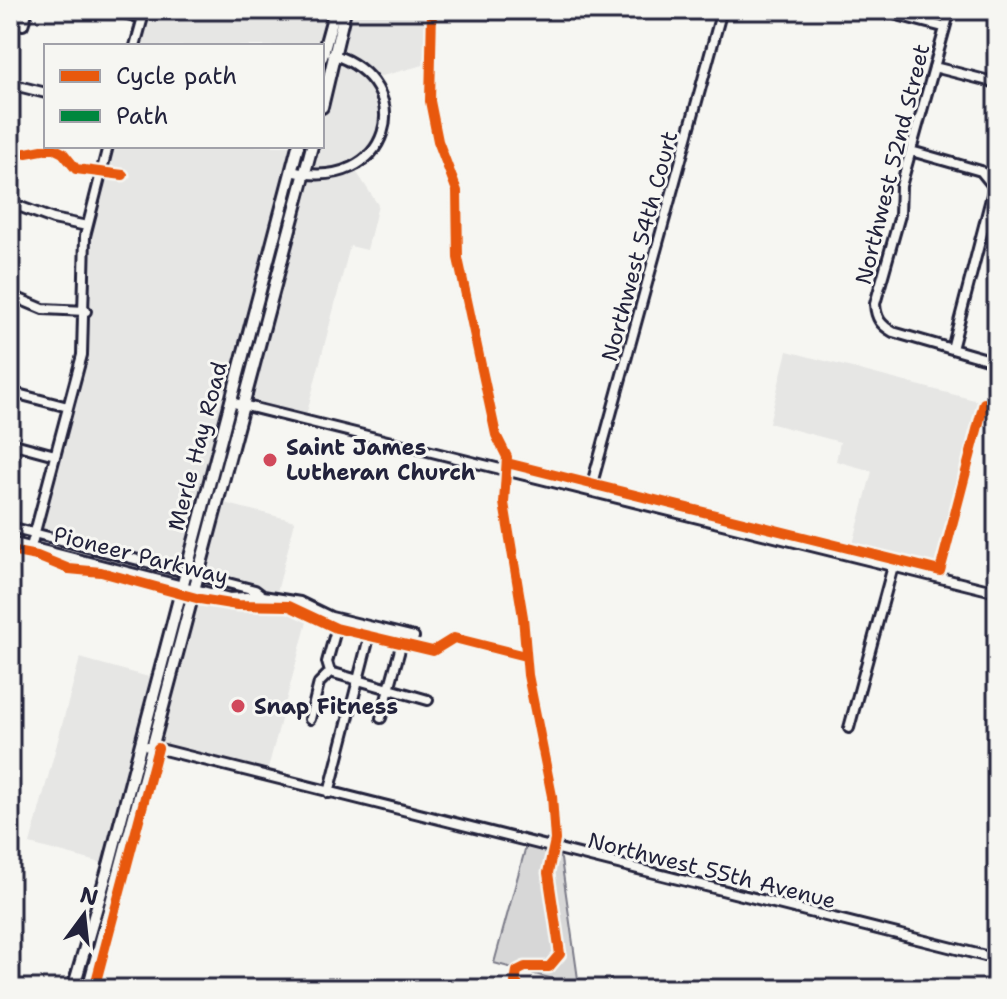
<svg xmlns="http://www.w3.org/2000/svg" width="1007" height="999" viewBox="0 0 1007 999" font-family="'Shantell Sans',sans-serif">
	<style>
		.built { fill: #e6e6e4 }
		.park { fill: #d7d7d7; stroke: #7c7c89; stroke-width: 2 }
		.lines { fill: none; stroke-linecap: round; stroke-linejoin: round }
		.minor-casing { stroke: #22223b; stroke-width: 14 }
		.major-casing { stroke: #22223b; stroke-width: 16 }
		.minor { stroke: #f6f6f2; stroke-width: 8 }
		.major { stroke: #f6f6f2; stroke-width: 10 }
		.quiet { stroke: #00873e; stroke-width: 8; stroke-dasharray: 16 8; stroke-linecap: butt }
		.cycleway-casing { stroke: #f6f6f2; stroke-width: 15 }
		.cycleway { stroke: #e8590c; stroke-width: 10 }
		.poi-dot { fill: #d1495b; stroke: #f6f6f2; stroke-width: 3 }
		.labels { text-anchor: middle; stroke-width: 6; stroke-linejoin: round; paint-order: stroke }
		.street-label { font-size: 22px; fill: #22223b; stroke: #f6f6f2 }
		.poi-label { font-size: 22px; font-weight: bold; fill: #22223b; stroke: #f6f6f2; text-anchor: start }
	</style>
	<rect width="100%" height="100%" fill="#f6f6f2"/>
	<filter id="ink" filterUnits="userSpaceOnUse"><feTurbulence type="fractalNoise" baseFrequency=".0125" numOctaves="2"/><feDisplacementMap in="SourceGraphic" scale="16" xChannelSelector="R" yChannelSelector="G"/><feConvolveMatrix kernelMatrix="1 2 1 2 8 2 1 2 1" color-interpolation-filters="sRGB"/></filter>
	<g filter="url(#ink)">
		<!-- built -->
		<path class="built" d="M145 10H335L322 46H135Z
			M349 10H432L428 72 427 64 371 79 382 98V134L354 168 378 205 367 250 350 246 306 416 310 422 243 405 312 146H322V106Z
			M108 146H299L183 574 34 533 82 355 83 255Z
			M787 351 982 402 939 567 942 575 851 552 872 471 836 461 840 442 769 423Z
			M220 502 295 521 277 592 208 577 204 567Z
			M192 591 229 598 263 596 311 607 266 776 150 747Z
			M80 658 156 679 109 865 30 844Z"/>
		<!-- park -->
		<path class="park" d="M526 846 554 853 561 859 579 986 494 963Z"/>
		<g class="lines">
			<defs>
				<path id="minor" d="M113 10 142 18
					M878 10 943 27
					M950 10 901 186 900 215 875 304C876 319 881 325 893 332L997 362
					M23 25 28 10
					M135 46 145 10
					M934 67 997 83
					M10 84 46 93
					M911 151 981 171 994 187 952 349
					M291 171C390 195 422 84 332 54
					M10 203 53 219 87 226
					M10 295 43 309 86 311
					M10 392 68 407
					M230 402 997 592
					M10 458 14 444 55 455
					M590 491 722 10
					M10 527 255 590 263 596
					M10 542 229 598 263 596 300 602 331 617 414 637
					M31 547 82 355 85 236 108 146
					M330 672 428 700
					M381 718 404 635
					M310 719 319 683 330 672 327 662 339 619
					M849 728 893 566
					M148 746 997 959
					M329 793 367 645"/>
				<path id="major" d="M322 57 335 10
					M322 107 345 10
					M73 989 109 865 298 146
					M88 989 312 146"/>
			</defs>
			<!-- minor casing -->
			<use href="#minor" class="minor-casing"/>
			<!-- major casing -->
			<use href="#major" class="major-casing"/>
			<!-- minor -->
			<use href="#minor" class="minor"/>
			<!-- major -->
			<use href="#major" class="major"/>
			<!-- quiet -->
			<path class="quiet" d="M10 443 14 444"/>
			<defs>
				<path id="cycleway" d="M432 10 430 101 438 141 457 191 458 258 496 435 507 457 504 503 523 617 528 675 552 796 555 840 548 873 560 954 549 967H525L517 971 515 982 522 989
					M10 156 53 148 63 153 76 169 123 175
					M507 463 940 571 984 403 997 406
					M10 551 37 556 69 569 101 572 200 599 237 605 289 606 336 628 433 651 454 638 525 656
					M94 989 158 748"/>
			</defs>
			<!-- cycleway casing -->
			<use href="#cycleway" class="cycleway-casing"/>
			<!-- cycleway -->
			<use href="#cycleway" class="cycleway"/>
		</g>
	</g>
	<!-- markers -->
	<g class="poi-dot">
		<circle cx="270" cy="460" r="8"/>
		<circle cx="238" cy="706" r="8"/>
	</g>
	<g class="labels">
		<!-- street labels -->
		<g class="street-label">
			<text transform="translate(892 164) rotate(-76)" y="8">Northwest 52nd Street</text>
			<text transform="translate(639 246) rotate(-75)" y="8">Northwest 54th Court</text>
			<text transform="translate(197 446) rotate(-75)" y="8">Merle Hay Road</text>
			<text transform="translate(141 555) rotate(14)" y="8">Pioneer Parkway</text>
			<text transform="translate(712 870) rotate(14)" y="8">Northwest 55th Avenue</text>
		</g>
		<!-- poi labels -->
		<g class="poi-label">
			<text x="286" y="455">Saint James<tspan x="286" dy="25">Lutheran Church</tspan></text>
			<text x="254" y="714">Snap Fitness</text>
		</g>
	</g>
	<!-- margin -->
	<rect width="1007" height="999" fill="none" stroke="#f6f6f2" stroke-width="40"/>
	<rect x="20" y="20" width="967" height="959" fill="none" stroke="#22223b" stroke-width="3" filter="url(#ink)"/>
	<!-- legend -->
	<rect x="44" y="44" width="280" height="104" fill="#f6f6f2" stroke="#a1a1a9" stroke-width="2"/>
	<rect x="60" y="70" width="40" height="12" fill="#e8590c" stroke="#a1a1a9" stroke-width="2"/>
	<text x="116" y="84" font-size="24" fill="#22223b">Cycle path</text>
	<rect x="60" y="110" width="40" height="12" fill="#00873e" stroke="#a1a1a9" stroke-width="2"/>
	<text x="116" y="124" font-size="24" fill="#22223b">Path</text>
	<!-- north arrow -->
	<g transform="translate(84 915) rotate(15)" stroke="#f6f6f2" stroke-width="6" paint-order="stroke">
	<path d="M0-6L14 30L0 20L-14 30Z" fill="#22223b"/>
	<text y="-12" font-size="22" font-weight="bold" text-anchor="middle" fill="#22223b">N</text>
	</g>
</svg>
